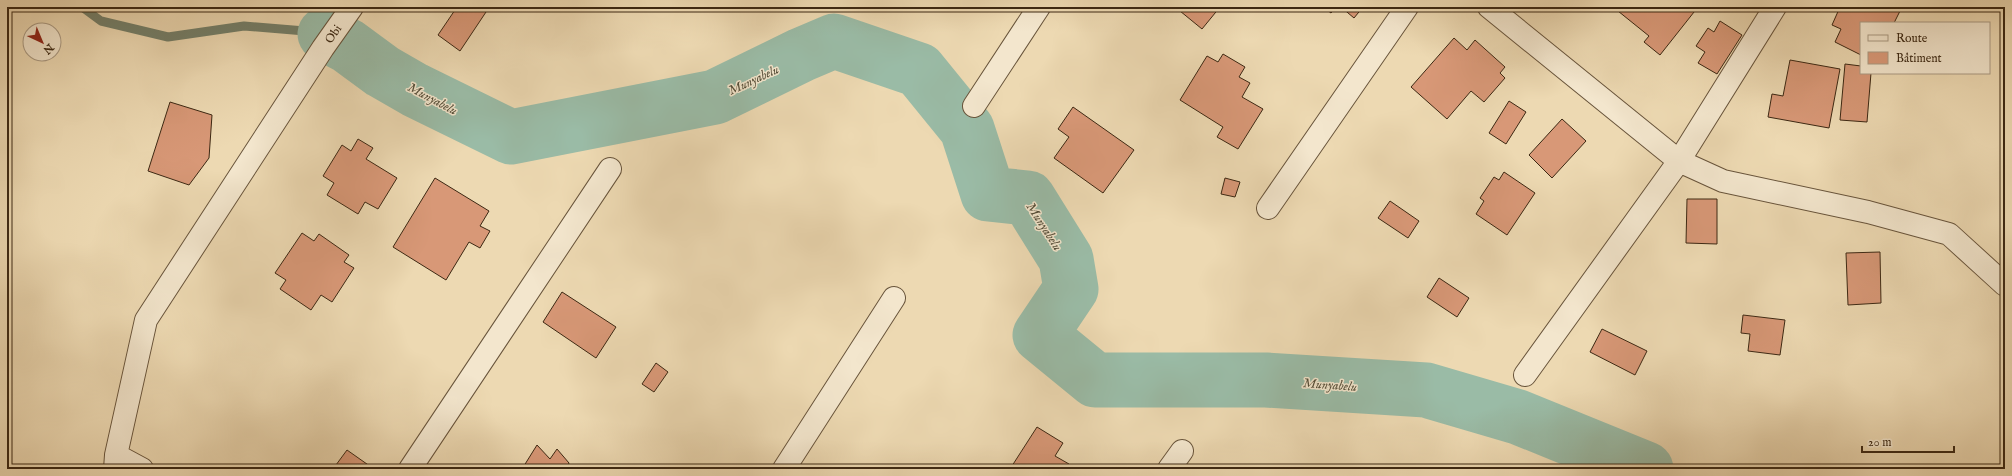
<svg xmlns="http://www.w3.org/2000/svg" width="2012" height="476" viewBox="0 0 2012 476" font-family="'IM FELL English',serif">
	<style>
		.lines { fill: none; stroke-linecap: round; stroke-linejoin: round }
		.stream { stroke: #74806b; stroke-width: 9 }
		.river { stroke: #9abba6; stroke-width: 55 }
		.building { fill: #d89877; stroke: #3c2813 }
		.minor-casing { stroke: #68543b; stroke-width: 24 }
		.minor { stroke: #f3e6cd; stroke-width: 22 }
		.labels { text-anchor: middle; stroke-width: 3; stroke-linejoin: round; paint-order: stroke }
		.street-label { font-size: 12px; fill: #3c2813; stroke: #f3e6cd }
		.water-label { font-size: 13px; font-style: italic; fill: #544d38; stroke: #f3e6cd }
	</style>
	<rect width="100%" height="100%" fill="#edd9b2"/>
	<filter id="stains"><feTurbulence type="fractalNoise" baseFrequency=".005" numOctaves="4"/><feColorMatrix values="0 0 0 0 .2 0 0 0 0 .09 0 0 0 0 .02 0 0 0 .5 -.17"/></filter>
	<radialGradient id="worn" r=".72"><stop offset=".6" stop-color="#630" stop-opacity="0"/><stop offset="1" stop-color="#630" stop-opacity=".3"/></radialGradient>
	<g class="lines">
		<!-- stream -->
		<path class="stream" d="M82 7 101 21 168 37 244 26 317 32 325 34"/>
		<!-- river -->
		<path class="river" d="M325 34 348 46 382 71 415 90 511 137 715 97 801 55 834 41 919 70 967 129 988 194 1028 198 1066 259 1071 289 1040 335 1095 380H1266L1426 390 1518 417 1646 469"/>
	</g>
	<!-- building -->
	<path class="building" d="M457 7H478L486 12 460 51 438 35Z
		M1183 7H1220L1202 29 1180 11Z
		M1323 7H1336L1331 13Z
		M1341 7H1363L1354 18Z
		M1613 7H1698L1660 55 1644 42 1649 36Z
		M1840 7H1896L1901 9 1894 23H1861V55L1835 42 1841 29 1832 25Z
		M1720 21 1742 35 1717 74 1698 63 1705 52 1696 46 1708 28 1714 32Z
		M1454 38 1467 50 1475 40 1505 67 1500 73 1505 78 1484 102 1471 91 1447 119 1411 87Z
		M1223 54 1245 67 1239 77 1250 83 1242 97 1263 109 1238 149 1217 137 1223 127 1180 100 1207 56 1218 62Z
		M1790 60 1840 69 1829 128 1768 117 1772 94 1783 96Z
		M1845 64 1861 66V73H1871L1867 122 1840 120Z
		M1509 101 1526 112 1506 144 1489 133Z
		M170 102 212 115 209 158 189 185 148 171Z
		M1073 107 1134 150 1103 193 1054 158 1069 137 1058 129Z
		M1562 119 1586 141 1552 178 1529 155Z
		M358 139 373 148 366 159 397 178 378 209 365 202 358 214 327 195 334 183 323 176 342 145 351 151Z
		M1504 172 1535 193 1507 235 1476 214 1484 201 1480 198 1494 177 1499 180Z
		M435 178 489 211 480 226 490 231 480 248 469 242 446 280 393 247Z
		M1225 178 1240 182 1235 197 1221 194Z
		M1687 199H1717V244L1686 243Z
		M1390 201 1419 221 1408 238 1378 218Z
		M302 233 314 241 319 234 349 255 344 262 354 268 332 302 321 295 311 310 280 289 286 280 275 273Z
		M1880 252 1881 303 1848 305 1846 253Z
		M1439 278 1469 298 1457 317 1427 297Z
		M562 292 616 327 596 358 543 322Z
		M1743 315 1785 320 1780 355 1748 351 1750 334 1741 333Z
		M1602 329 1647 351 1635 375 1590 352Z
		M656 363 668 372 654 392 642 384Z
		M1037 427 1063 443 1055 456 1069 464 1066 469H1010Z
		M537 445 550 459 557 449 569 463 567 469H522Z
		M347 450 374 469H333Z"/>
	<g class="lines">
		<defs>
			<path id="minor" d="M1489 7 1679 161 1723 181 1868 212 1949 234 2005 285
				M974 106 1039 7
				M1268 208 1407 7
				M1525 375 1679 161 1775 7
				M116 455 142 469
				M115 469 116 455 146 320 323 48 352 7
				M410 469 610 169
				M784 469 894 298
				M1169 469 1182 451"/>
		</defs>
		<!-- minor casing -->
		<use href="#minor" class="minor-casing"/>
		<!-- minor -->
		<use href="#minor" class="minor"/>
	</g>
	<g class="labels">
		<!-- street labels -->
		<g class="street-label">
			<text transform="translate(333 34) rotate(-55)" y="4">Obi</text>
		</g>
		<!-- water labels -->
		<g class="water-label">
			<text transform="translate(753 79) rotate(-25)" y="5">Munyabelu</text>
			<text transform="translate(433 98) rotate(28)" y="5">Munyabelu</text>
			<text transform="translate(1045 226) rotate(57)" y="5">Munyabelu</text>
			<text transform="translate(1330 384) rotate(4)" y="5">Munyabelu</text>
		</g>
	</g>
	<!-- margin -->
	<rect width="2012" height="476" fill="none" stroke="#edd9b2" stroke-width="24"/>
	<rect x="8" y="8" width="1996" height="460" fill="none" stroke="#3c2813" stroke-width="2"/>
	<rect x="12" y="12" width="1988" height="452" fill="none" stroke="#3c2813"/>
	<!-- legend -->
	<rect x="1860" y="22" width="130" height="52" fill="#f3e6cd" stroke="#aa9a83"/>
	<rect x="1868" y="35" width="20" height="6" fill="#f3e6cd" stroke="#aa9a83"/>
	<text x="1896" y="42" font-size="12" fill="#3c2813">Route</text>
	<rect x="1868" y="52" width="20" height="12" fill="#d89877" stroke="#aa9a83"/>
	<text x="1896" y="62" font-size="12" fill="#3c2813">Bâtiment</text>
	<!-- north arrow -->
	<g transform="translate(42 42) rotate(136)"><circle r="19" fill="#f3e6cd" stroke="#aa9a83"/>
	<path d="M0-3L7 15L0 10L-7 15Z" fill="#8f2418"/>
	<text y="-6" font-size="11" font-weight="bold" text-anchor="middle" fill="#3c2813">N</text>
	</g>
	<!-- scale -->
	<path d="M1862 446v6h92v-6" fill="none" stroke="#3c2813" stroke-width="2"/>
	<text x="1868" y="446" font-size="12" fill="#3c2813" stroke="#f3e6cd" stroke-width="3" paint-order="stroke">20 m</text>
	<rect width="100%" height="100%" filter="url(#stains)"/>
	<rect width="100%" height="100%" fill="url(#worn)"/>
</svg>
